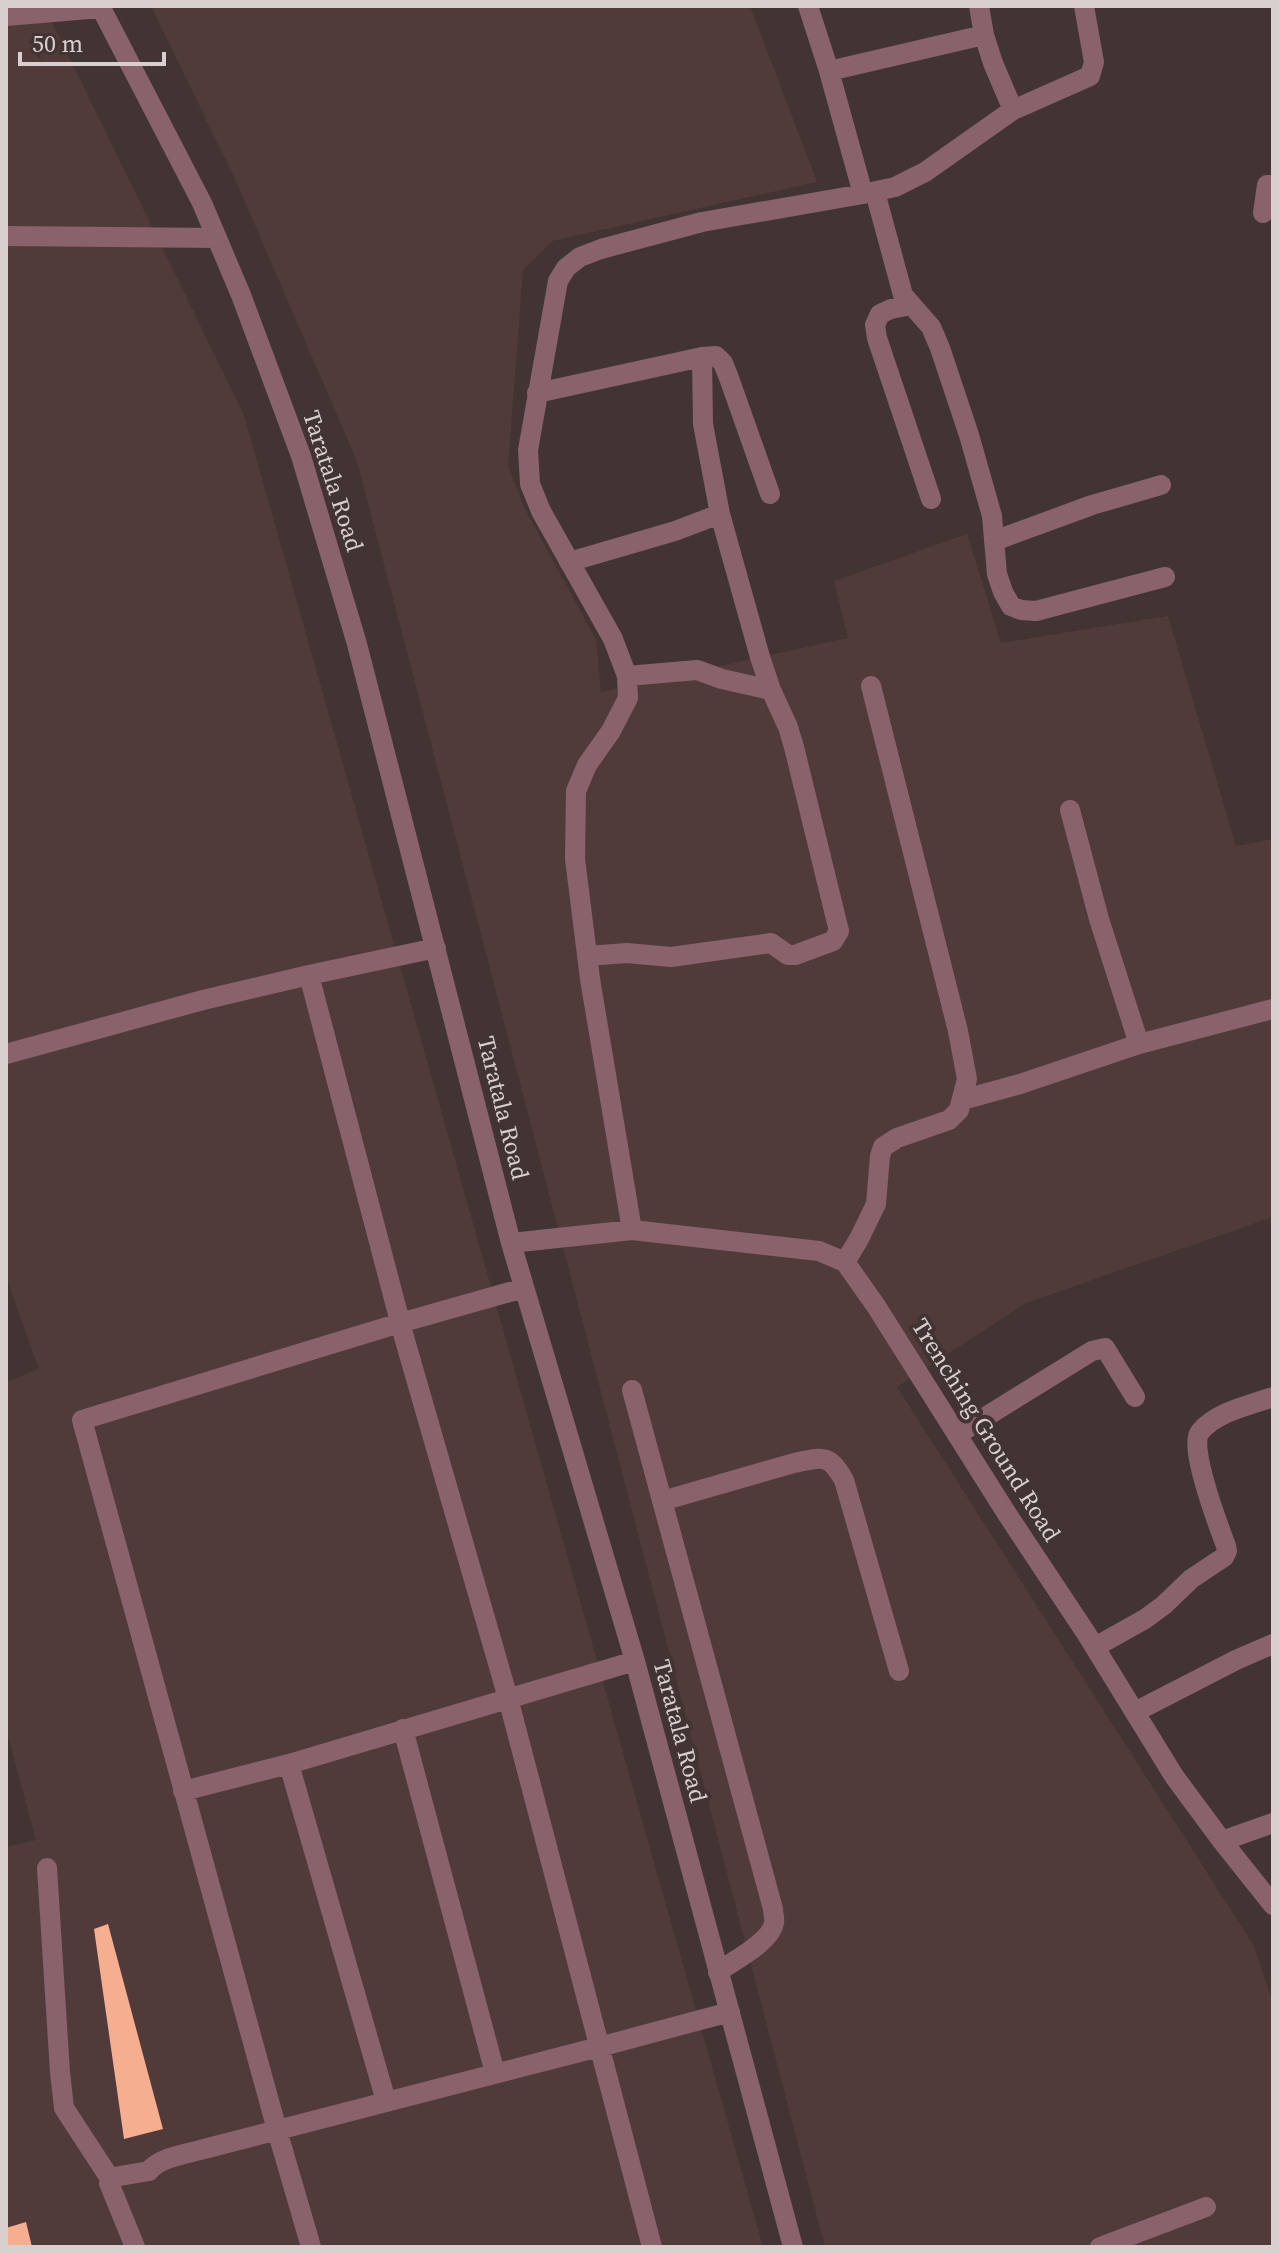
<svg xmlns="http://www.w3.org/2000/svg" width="1279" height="2253" viewBox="0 0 1279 2253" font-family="'Source Serif 4',serif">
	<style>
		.built { fill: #513b3a }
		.building { fill: #f5ae90 }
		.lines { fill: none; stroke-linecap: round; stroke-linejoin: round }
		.minor { stroke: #8a626c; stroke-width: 20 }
		.labels { text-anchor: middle; stroke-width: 8; stroke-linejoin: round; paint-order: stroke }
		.street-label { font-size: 24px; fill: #d9cfce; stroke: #423433 }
	</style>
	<rect width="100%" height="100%" fill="#423433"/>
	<!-- built -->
	<path class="built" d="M6 6H44L244 415 763 2247H6V1847L36 1840 6 1729V1382L39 1369 6 1277Z
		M151 6H750L817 182 552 241 523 270 508 466 525 509 596 640 601 692 848 638 834 581 967 534 1001 643 1168 616 1236 846 1273 839V1217L1026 1303 897 1387 1254 1946 1273 2003V2247H825L357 461 236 181Z"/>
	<!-- building -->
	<path class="building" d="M108 1924 163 2129 124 2139 94 1929Z
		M26 2222 32 2247H6V2228Z"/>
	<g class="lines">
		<!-- minor -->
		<path class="minor" d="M100 6 202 203 241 295 301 456 357 644 511 1243 635 1661 793 2247
			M808 6 829 71 863 194
			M979 6 984 35 993 63 1013 110
			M6 16 101 8
			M829 71 984 35
			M875 192 903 295 931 327 940 348 969 435 992 516 997 574 1003 592 1011 606 1021 610 1036 611 1165 577
			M1263 213 1267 185H1273
			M6 236 217 238
			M911 305 891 309 880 314 875 325 877 338 931 499
			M537 393 702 357 716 356 723 363 729 378 770 494
			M994 541 1092 505 1161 485
			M569 562 675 531 720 514
			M627 676 697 670 722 679 771 690
			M1070 810 1099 919 1139 1044
			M587 956 627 953 671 957 771 943 788 955H795L833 941 839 931 794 747 788 727 771 690 760 657 720 514 703 424 702 357
			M309 975 404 1337 508 1698 652 2247
			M6 1054 203 1000 309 975 436 948
			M962 1100 1020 1084 1139 1044 1273 1009
			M632 1230 590 979 575 859 576 791 587 765 611 731 628 698 627 676 613 639 541 511 530 484 528 450 558 281 566 268 580 257 601 249 702 222 863 194 895 187 925 172 1013 110 1090 76 1094 62 1084 6
			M511 1243 632 1230 819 1251 845 1262 876 1306 1007 1514 1086 1633 1174 1776 1222 1841 1273 1905
			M845 1262 859 1239 876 1204 880 1156 883 1147 897 1138 949 1120 959 1110 967 1079 958 1031 871 686
			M632 1390 773 1909C773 1914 775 1918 774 1923 771 1942 733 1961 718 1972
			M958 1434 1092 1351 1105 1348 1135 1397
			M662 1501 794 1463C823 1457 828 1453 844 1480L899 1671
			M1095 1647 1145 1619 1164 1605 1191 1579 1224 1557 1227 1551 1226 1546C1219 1527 1188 1446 1200 1432 1216 1412 1250 1405 1273 1397
			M1135 1712 1236 1660 1273 1644
			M403 1729 495 2073
			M289 1764 386 2101
			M183 1791 289 1764 635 1661
			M1222 1841 1273 1823
			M47 1868 60 2072 64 2108 111 2180
			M135 2247 109 2183 114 2177 149 2171C160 2157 187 2154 204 2149L599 2047 730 2012
			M311 2247 277 2130 82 1420 400 1323 524 1288
			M1100 2247 1206 2207"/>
	</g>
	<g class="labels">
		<!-- street labels -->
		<g class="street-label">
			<text transform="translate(333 481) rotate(72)" y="8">Taratala Road</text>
			<text transform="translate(503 1108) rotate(76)" y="8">Taratala Road</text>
			<text transform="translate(986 1430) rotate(58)" y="8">Trenching Ground Road</text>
			<text transform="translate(680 1731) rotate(75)" y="8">Taratala Road</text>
		</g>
	</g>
	<!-- border -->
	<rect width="1279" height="2253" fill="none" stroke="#d9cfce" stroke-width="16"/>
	<!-- scale -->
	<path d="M20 52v12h144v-12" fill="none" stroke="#d9cfce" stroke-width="4"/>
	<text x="32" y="52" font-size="24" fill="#d9cfce" stroke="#423433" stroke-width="6" paint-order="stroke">50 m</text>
</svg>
